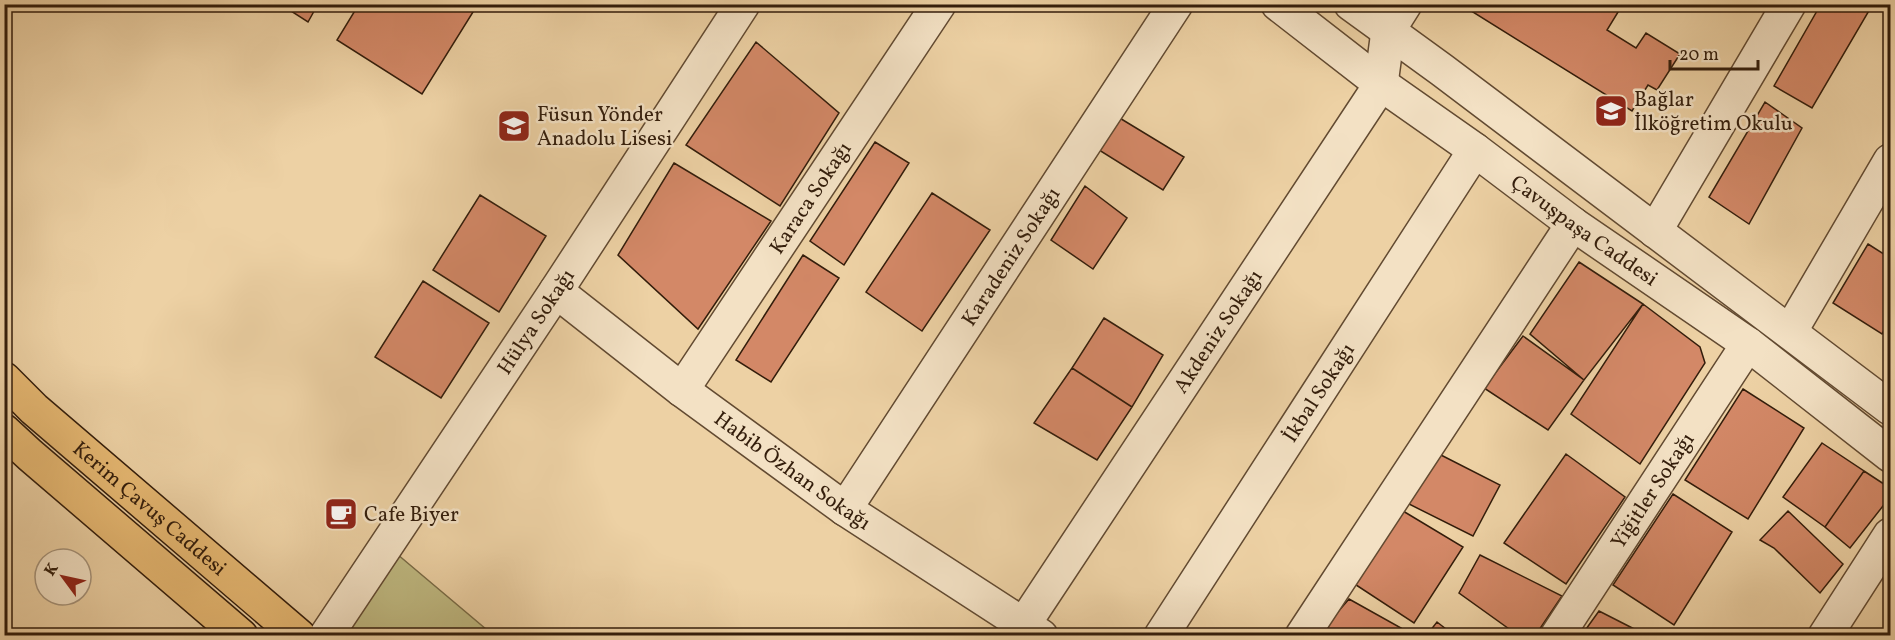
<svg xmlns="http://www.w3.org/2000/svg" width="1895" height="640" viewBox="0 0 1895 640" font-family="Vollkorn,serif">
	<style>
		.green { fill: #bfb981; stroke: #796b46; stroke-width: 1.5 }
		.building { fill: #d38867; stroke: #331d0b; stroke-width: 1.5 }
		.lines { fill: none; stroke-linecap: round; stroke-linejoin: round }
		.minor-casing { stroke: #624a31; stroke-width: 36 }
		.major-casing { stroke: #331d0b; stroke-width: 36 }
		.minor { stroke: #f3e1c4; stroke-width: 33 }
		.major { stroke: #e6b872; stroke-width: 33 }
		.labels { text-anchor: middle; stroke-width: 5; stroke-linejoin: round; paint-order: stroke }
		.poi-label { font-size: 21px; fill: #331d0b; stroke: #f3e1c4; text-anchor: start }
		.street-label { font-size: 21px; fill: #331d0b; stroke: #f3e1c4 }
	</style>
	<rect width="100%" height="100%" fill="#edd1a4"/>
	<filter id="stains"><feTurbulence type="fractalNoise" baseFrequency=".00333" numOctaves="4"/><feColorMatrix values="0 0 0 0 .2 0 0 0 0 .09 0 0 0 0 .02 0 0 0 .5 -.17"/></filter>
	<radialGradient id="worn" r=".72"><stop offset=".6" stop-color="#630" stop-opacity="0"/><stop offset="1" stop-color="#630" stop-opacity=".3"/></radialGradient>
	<!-- green -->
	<path class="green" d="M397 554 493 635 352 636 344 629Z"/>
	<!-- building -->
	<path class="building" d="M280 4H318L308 22Z
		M359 4H478L422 94 337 40Z
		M1460 4H1623L1607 30 1636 48 1646 33 1680 54 1657 90 1648 85 1632 111Z
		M1821 4H1863L1870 9 1812 108 1774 86Z
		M756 42 839 113 780 206 686 145Z
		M1765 102 1802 128 1749 224 1709 197Z
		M1118 117 1184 157 1163 190 1099 150Z
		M875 142 909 163 844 265 810 241Z
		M674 163 771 221 698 329 618 255Z
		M1085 186 1127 218 1093 269 1051 240Z
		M932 193 990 230 922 331 866 292Z
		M480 195 546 236 499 312 433 270Z
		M1868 244 1890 258V319L1882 334 1833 303Z
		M803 255 839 278 771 382 736 360Z
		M1579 262 1643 304 1584 380 1530 334Z
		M423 281 489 323 441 398 375 357Z
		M1643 304 1700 347 1705 363 1640 464 1571 414Z
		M1104 318 1163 355 1132 407 1072 368Z
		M1523 336 1584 380 1548 430 1484 388Z
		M1072 368 1132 407 1097 460 1034 423Z
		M1743 389 1804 428 1748 519 1685 480Z
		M1822 443 1864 471 1825 527 1783 497Z
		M1437 453 1500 485 1473 536 1405 502Z
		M1566 454 1625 497 1566 584 1504 543Z
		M1864 471 1890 488V497L1850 548 1825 527Z
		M1673 494 1732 532 1674 625 1613 585Z
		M1403 511 1463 547 1414 623 1350 581Z
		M1788 511 1843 564 1820 593 1774 548 1760 540Z
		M1480 555 1562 596 1535 636H1519L1459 593Z
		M1349 599 1401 628 1395 636H1317Z
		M1599 611 1648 636H1581Z
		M1437 622 1455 636H1426Z"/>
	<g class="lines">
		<defs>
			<g id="minor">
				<path id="s1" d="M1278 4 1381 84 1475 150 1573 224 1748 344 1890 455"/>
				<path d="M1351 4 1442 70 1890 408"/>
				<path d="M1655 231 1789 4"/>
				<path id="s2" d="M556 291 682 390 845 509 1041 636"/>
				<path d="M1790 332 1890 161"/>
				<path id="s3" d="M682 390 939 4"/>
				<path id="s4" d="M845 509 1176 4"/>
				<path id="s5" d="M1024 624 1381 84 1388 31 1405 4"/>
				<path id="s6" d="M326 636 556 291 743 4"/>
				<path id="s7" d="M1161 636 1475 150"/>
				<path d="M1302 636 1573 224"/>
				<path id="s8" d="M1557 636 1748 344"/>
				<path d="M1825 636 1890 535"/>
			</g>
			<g id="major">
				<path id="s9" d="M4 379 34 409 299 636"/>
				<path d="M4 431 30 455 241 636"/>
			</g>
		</defs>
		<!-- minor casing -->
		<use href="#minor" class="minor-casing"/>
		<!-- major casing -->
		<use href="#major" class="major-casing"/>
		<!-- minor -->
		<use href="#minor" class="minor"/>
		<!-- major -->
		<use href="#major" class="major"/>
	</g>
	<!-- icons -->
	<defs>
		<symbol id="school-square" viewBox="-11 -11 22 22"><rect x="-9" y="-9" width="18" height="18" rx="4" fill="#8f2418" stroke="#f3e1c4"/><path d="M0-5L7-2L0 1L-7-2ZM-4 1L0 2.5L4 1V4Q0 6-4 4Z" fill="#fff"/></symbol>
		<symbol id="cafe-square" viewBox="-11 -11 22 22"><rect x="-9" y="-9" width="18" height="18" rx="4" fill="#8f2418" stroke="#f3e1c4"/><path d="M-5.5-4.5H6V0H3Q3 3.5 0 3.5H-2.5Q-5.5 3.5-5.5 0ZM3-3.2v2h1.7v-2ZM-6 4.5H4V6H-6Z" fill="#fff"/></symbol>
	</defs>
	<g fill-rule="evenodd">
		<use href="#school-square" x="1592" y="92" width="38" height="38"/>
		<use href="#school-square" x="495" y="107" width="38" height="38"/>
		<use href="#cafe-square" x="322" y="495" width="38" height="38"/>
	</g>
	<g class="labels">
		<!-- poi labels -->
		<g class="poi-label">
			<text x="1634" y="106">Bağlar<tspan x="1634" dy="24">İlköğretim Okulu</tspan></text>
			<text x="537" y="121">Füsun Yönder<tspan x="537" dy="24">Anadolu Lisesi</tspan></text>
			<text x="364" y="521">Cafe Biyer</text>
		</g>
		<!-- street labels -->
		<g class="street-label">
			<text dy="7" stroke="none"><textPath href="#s3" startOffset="231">Karaca Sokağı</textPath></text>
			<text dy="7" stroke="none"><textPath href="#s1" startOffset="381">Çavuşpaşa Caddesi</textPath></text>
			<text dy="7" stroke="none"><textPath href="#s4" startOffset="302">Karadeniz Sokağı</textPath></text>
			<text dy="7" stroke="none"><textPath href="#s6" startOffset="378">Hülya Sokağı</textPath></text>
			<text dy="7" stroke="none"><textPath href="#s5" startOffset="351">Akdeniz Sokağı</textPath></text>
			<text dy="7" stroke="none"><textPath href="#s7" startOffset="290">İkbal Sokağı</textPath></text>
			<text dy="7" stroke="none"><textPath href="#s2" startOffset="297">Habib Özhan Sokağı</textPath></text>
			<text dy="7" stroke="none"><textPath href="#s8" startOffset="174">Yiğitler Sokağı</textPath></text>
			<text dy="7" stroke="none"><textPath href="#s9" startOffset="195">Kerim Çavuş Caddesi</textPath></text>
		</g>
	</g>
	<!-- margin -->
	<rect width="1895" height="640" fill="none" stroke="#edd1a4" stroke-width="24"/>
	<rect x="6" y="6" width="1883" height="628" fill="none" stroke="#331d0b" stroke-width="3"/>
	<rect x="12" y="12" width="1871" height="616" fill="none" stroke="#331d0b" stroke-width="1.5"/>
	<!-- north arrow -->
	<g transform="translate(63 577) rotate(303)"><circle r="28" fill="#f3e1c4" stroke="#a6937a" stroke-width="1.5"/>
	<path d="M0-4.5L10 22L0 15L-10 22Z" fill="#8f2418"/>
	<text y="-9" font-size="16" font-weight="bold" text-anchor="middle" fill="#331d0b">K</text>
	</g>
	<!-- scale -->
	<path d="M1670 60v9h88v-9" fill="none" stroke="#331d0b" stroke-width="3"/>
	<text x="1679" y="60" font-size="18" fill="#331d0b" stroke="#f3e1c4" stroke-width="4.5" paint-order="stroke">20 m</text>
	<rect width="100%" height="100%" filter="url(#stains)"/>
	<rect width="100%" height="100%" fill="url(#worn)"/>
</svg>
